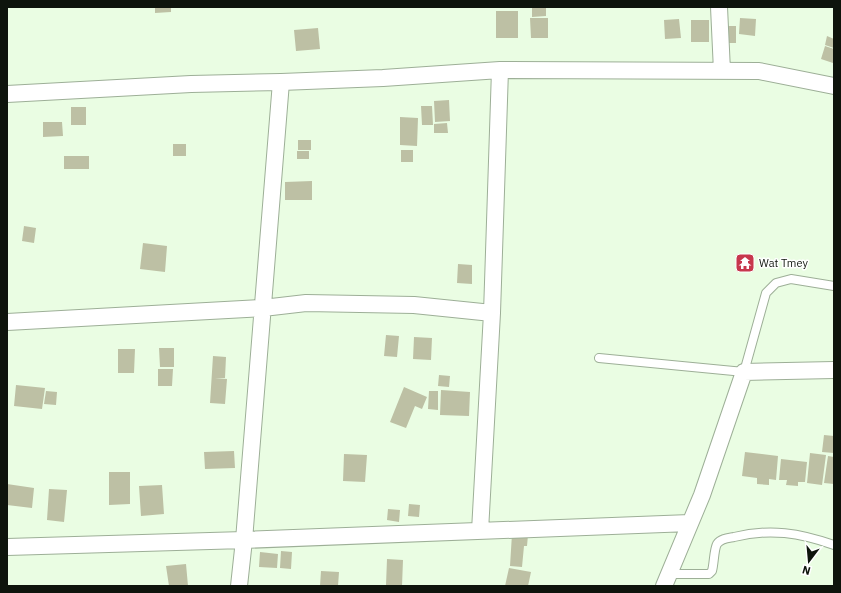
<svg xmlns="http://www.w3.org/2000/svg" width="841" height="593" viewBox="0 0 841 593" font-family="'IBM Plex Sans',sans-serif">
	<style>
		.building { fill: #bdc0a4 }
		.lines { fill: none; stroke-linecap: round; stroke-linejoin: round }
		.lane-casing { stroke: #9daf97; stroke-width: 10 }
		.street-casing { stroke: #9daf97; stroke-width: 18 }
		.lane { stroke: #fff; stroke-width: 8 }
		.street { stroke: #fff; stroke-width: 16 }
		.labels { text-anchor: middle; stroke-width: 3; stroke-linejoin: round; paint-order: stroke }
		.poi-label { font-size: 11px; fill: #0e140c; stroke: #fff; text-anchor: start }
	</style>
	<rect width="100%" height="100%" fill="#eafde3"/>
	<!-- building -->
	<path class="building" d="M155 7H171V12L155 13Z
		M532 7H546V16L532 17Z
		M496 11H518V38H496Z
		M530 18H548V38H531Z
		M740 18 756 19 755 36 739 34Z
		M679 19 681 38 665 39 664 20Z
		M691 20H709V42H691Z
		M723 26H736V43H723Z
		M318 28 320 49 296 51 294 30Z
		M827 36 834 39V48L825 45Z
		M825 46 834 49 833 63 821 59Z
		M449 100 450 121 435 122 434 101Z
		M421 106H432L433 125H422Z
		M71 107H86V125H71Z
		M400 117 418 118 417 146 400 145Z
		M43 122H62L63 136 43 137Z
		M447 123 448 133H434V124Z
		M298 140H311V150H298Z
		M173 144H186V156H173Z
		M401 150H413V162H401Z
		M297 151H309V159H297Z
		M64 156H89V169H64Z
		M312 181V200H285V182Z
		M24 226 36 228 34 243 22 241Z
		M143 243 167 246 165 272 140 269Z
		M458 264 472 265V284L457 283Z
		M386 335 399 336 397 357 384 356Z
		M414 337 432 338 431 360 413 359Z
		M159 348H174V367H160Z
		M118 349H135L134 373H118Z
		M213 356 226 357 225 378H215L227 379 225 404 210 403Z
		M158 369H173L172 386H158Z
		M439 375 450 376 449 387 438 386Z
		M16 385 45 388 42 409 14 406Z
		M404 387 427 397 422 409 415 406 406 428 390 422Z
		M441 390 470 392 469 416 440 415Z
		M46 391 57 392 56 405 44 404Z
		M429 391H438V410L428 409Z
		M824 435 834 436V453L822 452Z
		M234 451 235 468 205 469 204 452Z
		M745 452 778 456 776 480 769 479V485L757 484V478L742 476Z
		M810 453 826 455 822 485 807 483Z
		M344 454 367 455 365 482 343 481Z
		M828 456 834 457V484L824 483Z
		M781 459 807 462 805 482H798V486L786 485 787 480H779Z
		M109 472H130V504L109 505Z
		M7 484 34 488 32 508 7 505Z
		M162 485 164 514 141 516 139 486Z
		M49 489 67 490 64 522 47 520Z
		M409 504 420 505 419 517 408 516Z
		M388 509 400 510 399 522 387 520Z
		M512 534 528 535 527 546H524L522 567 510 566Z
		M281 551 292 552 291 569 280 568Z
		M260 552 278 554 277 568 259 567Z
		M387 559 403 560 402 586 386 585Z
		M186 564 188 586H169L166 566Z
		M509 568 531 572 528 586H505Z
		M321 571 339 572 338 586H320Z"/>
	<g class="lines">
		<defs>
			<path id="lane" d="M599 358 744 372 766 293 776 283 791 279 834 286
				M668 574H709L712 571C714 564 714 549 717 544 721 538 729 538 734 537 770 528 800 533 834 545"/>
			<path id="street" d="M719 7 722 71
				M7 94 191 84 281 82 383 78 500 70 759 71 834 86
				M7 322 263 308 306 303 414 305 492 313
				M480 531 492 313 500 70
				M7 547 244 540 690 523
				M239 586 244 540 281 82
				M664 586 702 495 744 372 834 370"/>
		</defs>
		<!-- lane casing -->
		<use href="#lane" class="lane-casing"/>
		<!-- street casing -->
		<use href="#street" class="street-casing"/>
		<!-- lane -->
		<use href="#lane" class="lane"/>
		<!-- street -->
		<use href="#street" class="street"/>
	</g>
	<!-- icons -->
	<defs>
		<symbol id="temple-square" viewBox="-11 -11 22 22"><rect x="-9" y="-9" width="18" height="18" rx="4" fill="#c7374d" stroke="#fff"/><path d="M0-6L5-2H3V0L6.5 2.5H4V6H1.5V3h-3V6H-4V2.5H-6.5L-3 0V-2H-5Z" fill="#fff"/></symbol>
	</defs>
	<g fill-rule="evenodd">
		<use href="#temple-square" x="734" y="252" width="22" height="22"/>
	</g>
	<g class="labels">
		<!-- poi labels -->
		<g class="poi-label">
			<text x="759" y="267">Wat Tmey</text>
		</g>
	</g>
	<!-- border -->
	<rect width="841" height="593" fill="none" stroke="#0e140c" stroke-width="16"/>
	<!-- north arrow -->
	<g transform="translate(809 561) rotate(196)" stroke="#ffffff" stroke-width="3" paint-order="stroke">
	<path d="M0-3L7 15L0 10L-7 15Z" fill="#0e140c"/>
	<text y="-6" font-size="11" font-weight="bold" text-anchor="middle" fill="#0e140c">N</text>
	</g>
</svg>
